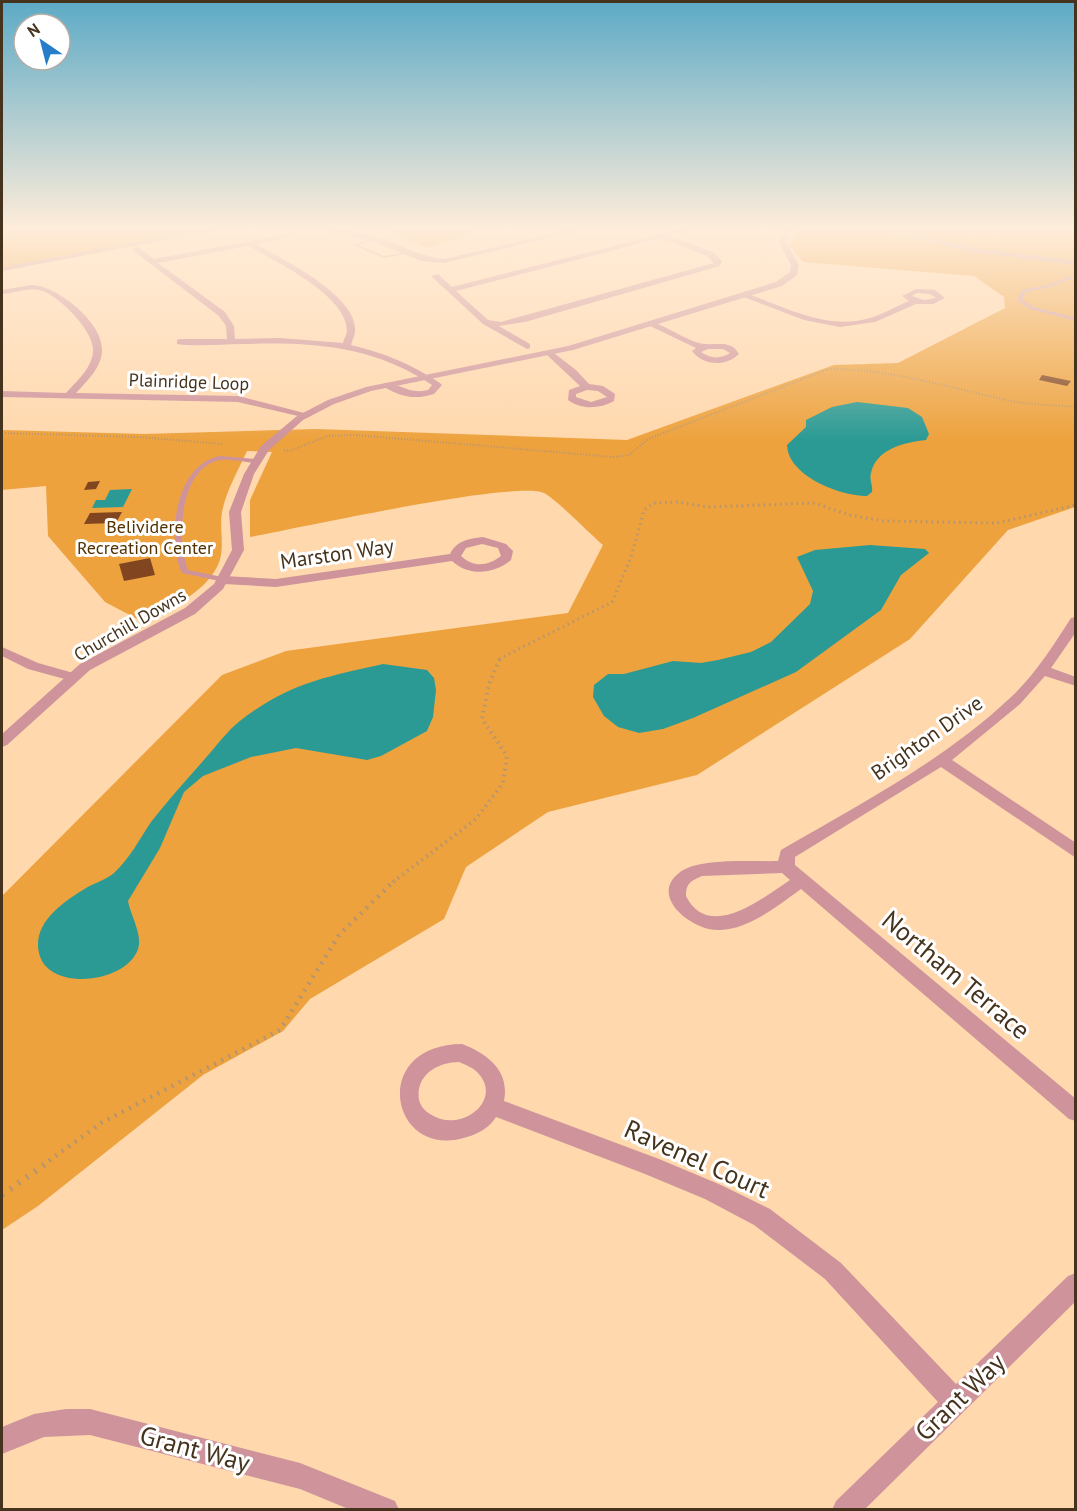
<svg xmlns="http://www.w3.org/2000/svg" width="1077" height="1511" viewBox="0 0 1077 1511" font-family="'PT Sans',sans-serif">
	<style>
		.green { fill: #eda23e }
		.water { fill: #2b9a94 }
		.building { fill: #81451f }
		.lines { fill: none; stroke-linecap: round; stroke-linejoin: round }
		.path-far4 { stroke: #b49572; stroke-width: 2; stroke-dasharray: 1 2; stroke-linecap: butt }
		.path-far3 { stroke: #b49572; stroke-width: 3; stroke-dasharray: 1.5 4; stroke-linecap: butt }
		.path-far2 { stroke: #b49572; stroke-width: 4; stroke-dasharray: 1.5 4.5; stroke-linecap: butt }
		.path-far1 { stroke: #b49572; stroke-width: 4.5; stroke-dasharray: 2 6; stroke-linecap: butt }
		.path { stroke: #b49572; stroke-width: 6; stroke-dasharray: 2 8; stroke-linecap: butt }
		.service { fill: #ce939b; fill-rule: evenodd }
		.minor { fill: #ce939b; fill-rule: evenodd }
		.tertiary { fill: #ce939b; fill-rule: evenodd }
		.labels { text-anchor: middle; stroke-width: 6; stroke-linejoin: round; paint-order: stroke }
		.far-street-label { font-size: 18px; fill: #46331d; stroke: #fff }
		.far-park-label { font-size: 18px; fill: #543200; stroke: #fff }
		.street-label { font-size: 21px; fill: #46331d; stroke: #fff }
		.near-street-label { font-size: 26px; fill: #46331d; stroke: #fff }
	</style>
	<rect width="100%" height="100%" fill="#ffd8ad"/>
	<!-- green -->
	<path class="green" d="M2 228H229L2 271V265L8 263 2 264Z
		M382 228H477L461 238 428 248Z
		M802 228H1075V507L1008 530 910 639 697 775 548 812 466 867 444 919 310 999 283 1031 203 1075 38 1206 2 1230V896L222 675 286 651 568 613 603 545C590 534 556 499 544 493 514 480 295 529 250 537V500L272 452 247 451C238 471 226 491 222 512 219 529 226 551 217 567 203 594 169 609 143 622L105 602 48 536 46 486 2 490V430L144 434 316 429 627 440 834 365 898 363 1005 308 1004 297 974 276 803 262 789 245 796 233Z"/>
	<!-- water -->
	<path class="water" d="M857 402 908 408 922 417 929 434 926 440C905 442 876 449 871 473 869 480 873 485 872 492L867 496C840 496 788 476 787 445L806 427V420L832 407Z
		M132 489 123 507 92 508 96 500H105L110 490Z
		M870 545 925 549 929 553 901 575 881 610 796 672 693 718 663 729 639 733 618 727 604 716 593 697 594 685 608 674H624L673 661 701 663 718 660 751 652 771 642 810 604 813 591 797 557 815 550Z
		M383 664 427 670 434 678 436 690 433 717 427 731 381 756 367 760 296 748 251 757 203 776 184 792 160 848 128 901C130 914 143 935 138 949 127 983 48 993 39 953 32 923 63 902 86 888 94 883 106 880 114 873 130 858 139 840 151 822 170 798 190 776 210 753 221 740 231 727 245 717 293 682 326 677 383 664Z"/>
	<!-- building -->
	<path class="building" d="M1042 375 1071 381 1067 386 1039 380Z
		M100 481 96 489 84 490 88 482Z
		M122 512 116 523 84 524 90 513Z
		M150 558 155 575 124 581 119 564Z"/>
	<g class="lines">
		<!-- path-far4 -->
		<path class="path-far4" d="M853 228 863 233
			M2 433 139 437 222 444
			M284 450 289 451 328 436 355 435 614 457 629 455 648 439 829 369C893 369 954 389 1016 402 1035 405 1056 405 1076 407"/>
		<!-- path-far3 -->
		<path class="path-far3" d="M499 659 612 602 631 557 644 510 654 503 678 502 708 507 814 503 849 515 883 521 997 523 1076 505"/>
		<!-- path-far2 -->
		<path class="path-far2" d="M393 882 476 819 503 783 507 756 482 719 489 684 500 658"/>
		<!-- path-far1 -->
		<path class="path-far1" d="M49 1161 101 1123 280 1030 339 935 395 880"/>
		<!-- path -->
		<path class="path" d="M2 1195 51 1160"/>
		<!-- service -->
		<path class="service" d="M940 228H950L988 235 1001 228H1007L989 237Z
			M374 238 375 240 358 245 384 256 408 252 410 253 384 258 352 245Z
			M1076 274V277L1050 287 1026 292 1022 300 1034 307 1076 318V321L1030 309 1017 300 1022 290 1047 285Z
			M220 456 255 459 258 461 255 463C242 462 225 457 213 462 179 476 177 541 188 570L227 578 228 580 224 582 182 573C166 539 175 464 220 456Z"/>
		<!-- minor -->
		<path class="minor" d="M317 228C335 228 355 231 373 236 397 243 418 256 444 259L577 228H590L444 263 421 261 369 240Z
			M684 228H696L669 236 713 252 722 261 720 266 525 322 499 326 530 344V348L527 349 483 324 431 276 438 274 452 287ZM661 238 707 256 714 263 501 322 488 320 456 291Z
			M292 233 294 236 256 244C282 259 358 296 355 331 355 335 352 341 351 345 385 353 411 364 440 383L442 385 434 394C415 400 401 397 384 387V383C399 382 408 395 428 390L432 385C372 345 312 342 241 344 221 344 198 347 177 344V340L180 339H227L226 326 219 316 131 249 138 247 154 259ZM248 246C275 261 346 295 347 330 347 334 344 339 343 343L280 338 235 339 234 326 225 312 158 263Z
			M31 285C56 285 103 322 102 350 102 367 87 381 76 393L238 396 312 415 307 418 238 402 2 397V391L66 393C77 381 93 367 93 350 94 331 57 293 39 290 26 288 14 293 2 294V290Z
			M916 289 935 290 945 298 933 304H916L875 322 840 327 804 320 741 296 748 294C782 306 819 326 856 321 875 319 892 308 909 301L902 296ZM917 293 930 294 936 298 924 300 912 296Z
			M651 321C666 326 690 343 705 344 718 345 732 340 739 354 726 367 703 366 692 351L696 348 648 325V321ZM708 349H723L730 353C720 359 711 359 701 352Z
			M550 350 576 370 589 384 603 386 615 394 614 401C599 409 582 410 568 400L569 390 580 386 547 355 546 353ZM587 390 598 391 607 397 591 402 576 397V394Z
			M483 537 506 544 513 551 511 560C495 574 469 577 452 561L276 587 224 584 218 580 224 576 276 579 450 554C457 540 469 539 483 537ZM482 544 498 548 501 556C488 566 474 568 461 556L466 548Z
			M1076 617V632L1051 668 1076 677V686L1045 676 1020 704 952 760 1076 843V858L941 767 795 857V865L1076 1099V1121L1069 1119 801 889C777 906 750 929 720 930 694 932 648 897 679 873 698 857 753 862 778 861L781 850C860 804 943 761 1010 698 1035 675 1053 646 1071 618ZM782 873 790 880C763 898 709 942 686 896 686 883 691 881 702 876Z
			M2 647 38 663 77 674 79 677 72 681 28 669 2 656Z
			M462 1044C488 1054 510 1071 504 1101L659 1159 721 1185 770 1209 841 1263 956 1384 1068 1276 1076 1273V1301L864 1510H832L836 1501 938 1402 825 1279 754 1225 705 1199 645 1174 496 1117C490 1127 478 1134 467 1137 391 1162 367 1045 462 1044ZM459 1062C466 1065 474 1068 479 1074 503 1102 459 1134 430 1114 425 1111 421 1107 419 1100 415 1075 438 1062 459 1062Z
			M66 1409H90L300 1463 395 1501 399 1510H351L300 1489 90 1435 44 1437 2 1454V1427L34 1414Z"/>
		<!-- tertiary -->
		<path class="tertiary" d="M211 228H226L2 271V267Z
			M786 228H793L788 234 786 242 799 265 797 275 782 286 573 350 371 391 334 404 303 420 269 450 254 474 241 512 244 550 223 589 195 614 90 670 7 745 2 747V734L80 664 185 608 214 584 232 550 229 512 244 474 261 446 297 416 328 400 366 387 568 346 776 282 790 272 791 265 779 242Z
			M871 228H884L973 248 1076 261V265L973 252Z"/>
	</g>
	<!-- sky -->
	<linearGradient id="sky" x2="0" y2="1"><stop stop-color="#5caac6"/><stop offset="0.52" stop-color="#ffedda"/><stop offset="1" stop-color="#ffedda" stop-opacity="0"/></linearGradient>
	<rect width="1077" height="440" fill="url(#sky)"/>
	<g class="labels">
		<!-- far-street labels -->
		<g class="far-street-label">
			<text transform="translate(189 382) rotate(2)" y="6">Plainridge Loop</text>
			<text transform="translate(130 625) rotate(-30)" y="6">Churchill Downs</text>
		</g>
		<!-- far-park labels -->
		<g class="far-park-label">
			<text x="145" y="533">Belividere<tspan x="145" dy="21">Recreation Center</tspan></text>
		</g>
		<!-- street labels -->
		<g class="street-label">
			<text transform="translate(337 554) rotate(-8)" y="7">Marston Way</text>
			<text transform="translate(927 738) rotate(-35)" y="7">Brighton Drive</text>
		</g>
		<!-- near-street labels -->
		<g class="near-street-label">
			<text transform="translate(956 975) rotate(40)" y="9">Northam Terrace</text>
			<text transform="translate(697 1159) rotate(24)" y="9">Ravenel Court</text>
			<text transform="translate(960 1397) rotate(-44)" y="9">Grant Way</text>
			<text transform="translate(195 1449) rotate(15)" y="9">Grant Way</text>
		</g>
	</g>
	<!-- border -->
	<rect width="1077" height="1511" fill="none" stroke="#46331d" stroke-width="6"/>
	<!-- north arrow -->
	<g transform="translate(42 42) rotate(325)"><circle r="28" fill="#ffffff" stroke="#b5ada5" stroke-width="1.5"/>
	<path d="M0-4.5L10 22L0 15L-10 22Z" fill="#267ecb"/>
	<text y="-9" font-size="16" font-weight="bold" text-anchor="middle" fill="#46331d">N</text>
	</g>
</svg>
